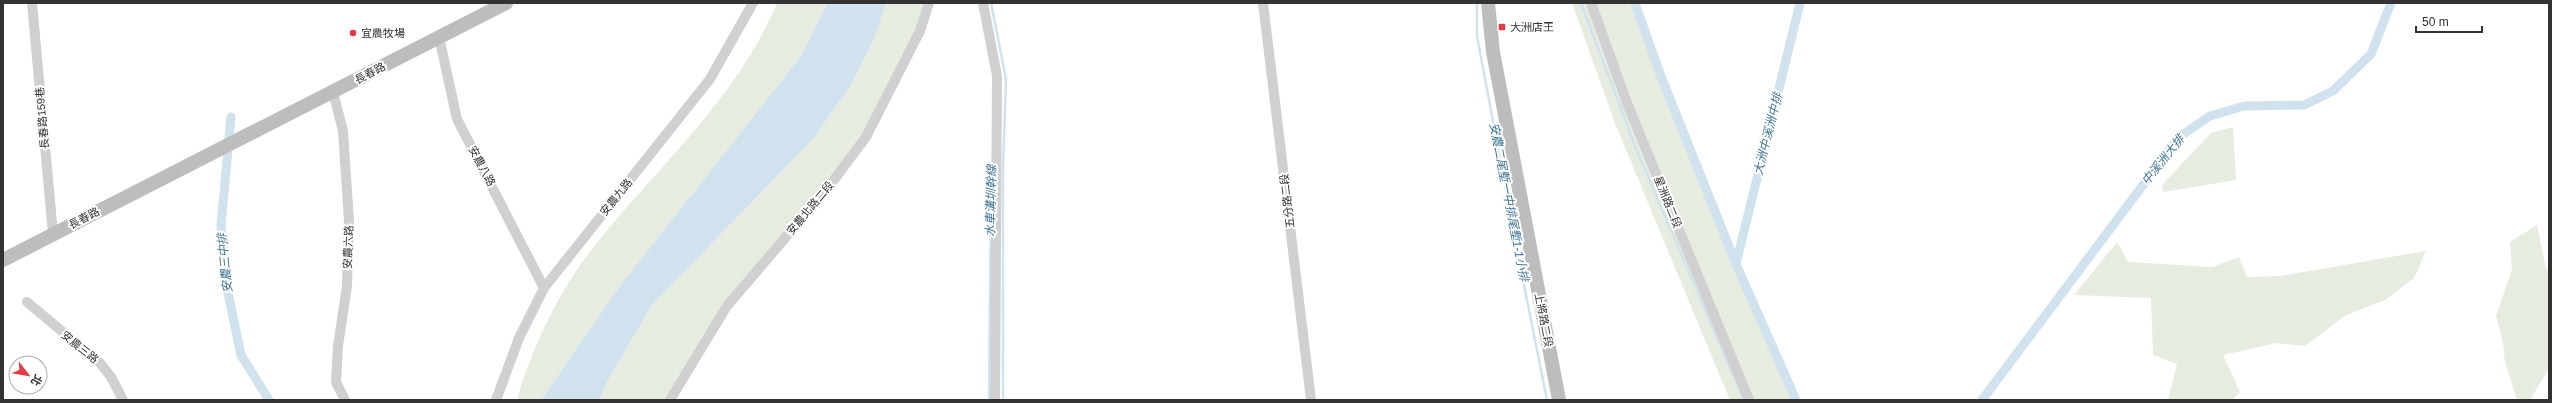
<svg xmlns="http://www.w3.org/2000/svg" width="2552" height="403" viewBox="0 0 2552 403" font-family="Arial,'Noto Sans TC',sans-serif">
	<style>
		.green { fill: #e6ecdf }
		.water { fill: #cfe2ee }
		.lines { fill: none; stroke-linecap: round; stroke-linejoin: round }
		.stream { stroke: #cfe2ee; stroke-width: 2.5 }
		.canal { stroke: #cfe2ee; stroke-width: 9 }
		.street { stroke: #d0d0d0; stroke-width: 10 }
		.secondary { stroke: #bdbdbd; stroke-width: 14 }
		.poi-dot { fill: #e63946; stroke: #fff; stroke-width: 1.5 }
		.labels { text-anchor: middle; stroke-width: 4; stroke-linejoin: round; paint-order: stroke }
		.poi-label { font-size: 11px; fill: #333; stroke: #fff; text-anchor: start }
		.street-label { font-size: 11px; fill: #333; stroke: #fff }
		.water-label { font-size: 12px; font-style: italic; fill: #3f7597; stroke: #fff }
	</style>
	<rect width="100%" height="100%" fill="#fff"/>
	<!-- green -->
	<path class="green" d="M777 3H827L801 56 619 287 541 400H517C533 343 562 285 600 239 662 163 739 95 777 3Z
		M886 3H929L866 137 727 306 670 400H599L608 380 652 305 813 139 851 85 875 37Z
		M1572 3H1635L1660 74 1736 264 1796 400H1730L1616 126Z
		M2233 127 2236 180 2163 192 2162 185 2211 133Z
		M2537 225 2546 269 2549 271V368L2530 400H2517L2505 362 2503 342 2496 316 2512 270 2510 242Z
		M2117 242 2128 262 2212 267 2239 257 2247 277 2280 276 2426 251 2414 278 2385 300 2346 315 2305 346 2276 343 2223 355 2240 392 2232 400H2168L2177 364 2153 355 2151 298 2074 295Z"/>
	<!-- water -->
	<path class="water" d="M827 3H886L875 37 851 85 813 139 652 305 608 380 599 400H541L619 287 801 56Z"/>
	<g class="lines">
		<!-- stream -->
		<path class="stream" d="M991 3 1006 79 1003 169V400
			M1477 3V36L1518 255 1547 400
			M1581 3 1637 151 1744 400
			M989 400 991 198"/>
		<!-- canal -->
		<path class="canal" d="M1635 3 1660 74 1736 264 1796 400
			M231 117 221 225 228 293 241 355 269 400
			M1736 264 1800 3
			M1982 400 2179 137 2210 116 2244 106 2304 105 2333 91 2371 54 2391 3"/>
		<!-- street -->
		<path class="street" d="M32 3 53 234
			M983 3 997 76 995 400
			M1263 3 1311 400
			M1591 3 1627 103 1749 400
			M439 37 457 119 544 288
			M333 92 343 131 349 221 347 286 338 346 336 382 345 400
			M27 302 100 363 111 377 123 400
			M496 400 519 338 544 288 710 79 753 3
			M670 400 727 306 827 189 866 137 920 31 929 3"/>
		<!-- secondary -->
		<path class="secondary" d="M1488 3 1493 52 1559 400
			M3 260 506 3"/>
	</g>
	<!-- markers -->
	<g class="poi-dot">
		<rect x="1498" y="23" width="8" height="8" rx="2"/>
		<circle cx="353" cy="33" r="4"/>
	</g>
	<g class="labels">
		<!-- poi labels -->
		<g class="poi-label">
			<text x="1510" y="31">大洲店王</text>
			<text x="361" y="37">宜農牧場</text>
		</g>
		<!-- street labels -->
		<g class="street-label">
			<text transform="translate(370 73) rotate(-28)" y="4">長春路</text>
			<text transform="translate(42 118) rotate(-95)" y="4">長春路159巷</text>
			<text transform="translate(482 166) rotate(62)" y="4">安農八路</text>
			<text transform="translate(616 197) rotate(-51)" y="4">安農九路</text>
			<text transform="translate(1287 201) rotate(-97)" y="4">五分路二段</text>
			<text transform="translate(1668 202) rotate(68)" y="4">星洲路二段</text>
			<text transform="translate(810 208) rotate(-50)" y="4">安農北路二段</text>
			<text transform="translate(84 218) rotate(-28)" y="4">長春路</text>
			<text transform="translate(348 247) rotate(-88)" y="4">安農六路</text>
			<text transform="translate(1544 320) rotate(79)" y="4">上將路二段</text>
			<text transform="translate(80 347) rotate(39)" y="4">安農三路</text>
		</g>
		<!-- water labels -->
		<g class="water-label">
			<text transform="translate(1768 134) rotate(-76)" y="4">大洲中溪洲中排</text>
			<text transform="translate(2163 160) rotate(-51)" y="4">中溪洲大排</text>
			<text transform="translate(991 201) rotate(-89)" y="4">水車溝圳幹線</text>
			<text transform="translate(1509 202) rotate(79)" y="4">安農二尾塹一中排尾塹1-1小排</text>
			<text transform="translate(225 263) rotate(-96)" y="4">安農三中排</text>
		</g>
	</g>
	<!-- border -->
	<rect width="2552" height="403" fill="none" stroke="#333333" stroke-width="8"/>
	<!-- north arrow -->
	<g transform="translate(28 375) rotate(121)"><circle r="19" fill="#ffffff" stroke="#adadad"/>
	<path d="M0-3L7 15L0 10L-7 15Z" fill="#e63946"/>
	<text y="-6" font-size="11" font-weight="bold" text-anchor="middle" fill="#333333">北</text>
	</g>
	<!-- scale -->
	<path d="M2416 26v6h66v-6" fill="none" stroke="#333333" stroke-width="2"/>
	<text x="2422" y="26" font-size="12" fill="#333333" stroke="#ffffff" stroke-width="3" paint-order="stroke">50 m</text>
</svg>
